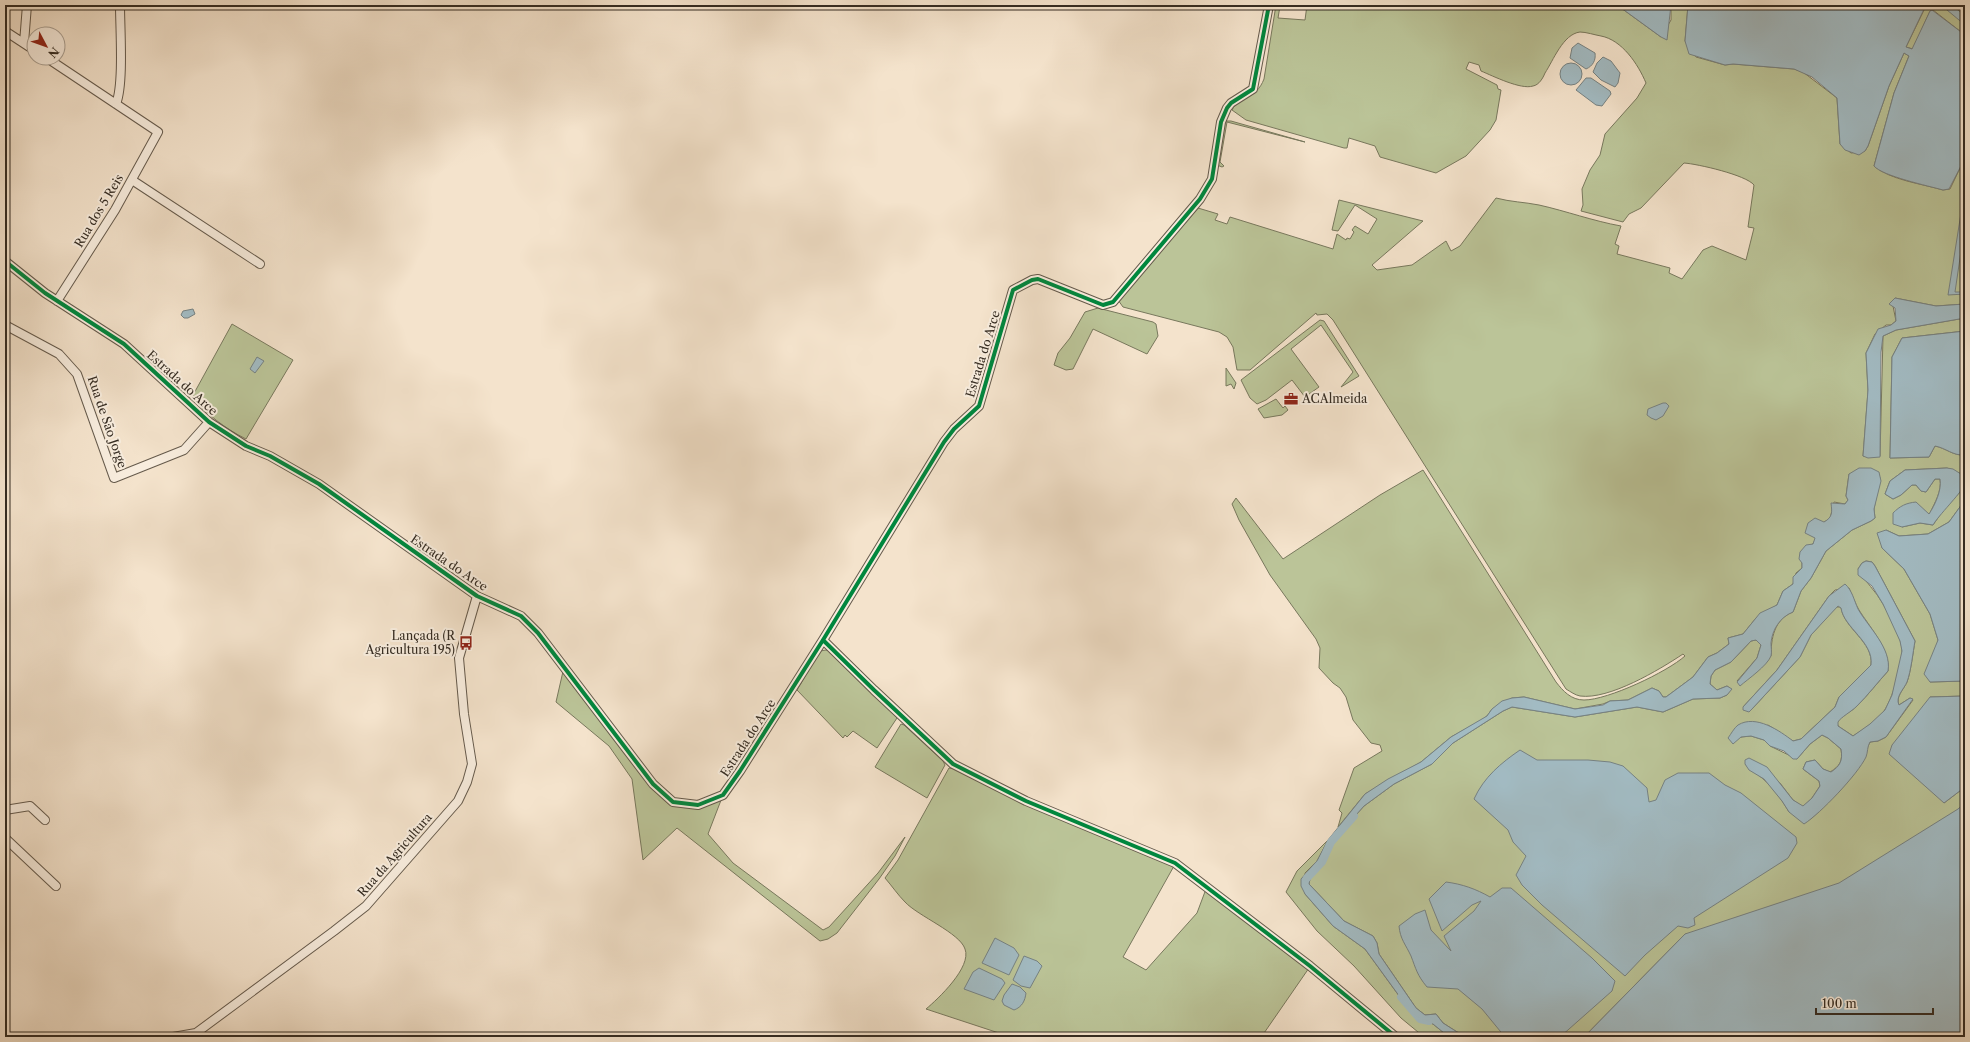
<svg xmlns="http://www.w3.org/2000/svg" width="1970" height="1042" viewBox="0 0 1970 1042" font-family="'Libre Caslon Text',serif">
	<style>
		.green { fill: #bbc498; stroke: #78785d; fill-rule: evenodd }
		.water { fill: #a2bbc3; stroke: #768283 }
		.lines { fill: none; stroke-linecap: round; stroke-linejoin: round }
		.canal { stroke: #a2bbc3; stroke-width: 8 }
		.minor-casing { stroke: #655a4c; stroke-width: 10 }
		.minor { stroke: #f8edde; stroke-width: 8 }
		.cycleway-casing { stroke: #f8edde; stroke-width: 6 }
		.cycleway { stroke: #00873e; stroke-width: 4 }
		.labels { text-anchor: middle; stroke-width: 4; stroke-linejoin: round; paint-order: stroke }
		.street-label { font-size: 12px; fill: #352c22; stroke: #f8edde }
		.poi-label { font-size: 12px; fill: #352c22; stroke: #f8edde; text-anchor: start }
	</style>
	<rect width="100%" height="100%" fill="#f4e3cc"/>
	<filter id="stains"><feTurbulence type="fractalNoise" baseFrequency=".005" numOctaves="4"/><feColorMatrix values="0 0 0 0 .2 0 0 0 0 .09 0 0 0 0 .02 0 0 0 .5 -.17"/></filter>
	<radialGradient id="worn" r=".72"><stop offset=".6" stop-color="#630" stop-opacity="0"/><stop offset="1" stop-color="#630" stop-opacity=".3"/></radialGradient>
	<!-- green -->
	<path class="green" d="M1276 5 1280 6 1278 18 1305 20 1307 5H1564L1565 10 1571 5H1617L1661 37 1671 20V5H1688L1685 41 1696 57 1725 65 1733 64 1794 69 1803 72 1837 98 1840 144 1851 153 1865 151 1868 146 1889 86 1904 53 1909 56 1894 93 1874 166C1890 180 1923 184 1943 190L1950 189 1963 162 1965 153V304L1936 306 1895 298 1893 306 1896 321 1891 325H1886L1875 334 1866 353 1868 391 1863 456H1880L1883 336 1896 330 1965 318V331L1902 338 1892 357 1890 458 1929 457 1935 446C1946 448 1953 456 1965 455V500L1949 522 1928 534 1899 536 1886 530 1882 548 1904 569 1930 614 1938 640 1930 682 1965 681V696L1930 697 1944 803 1965 787V1037L1685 934 1584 1037H1465L1443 1023 1436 1014 1425 1015 1416 1008 1379 954 1377 943 1373 936 1344 921 1309 884 1311 874 1322 862 1331 842 1364 806 1394 784 1432 764 1453 743 1503 711 1512 707 1575 717 1637 707 1663 712 1693 699 1720 698 1727 695 1731 689 1727 686 1717 690 1710 684 1711 676 1715 670 1731 662 1751 641 1756 640 1761 645 1757 658 1737 681 1771 656C1771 639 1774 619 1793 612L1801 591 1811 578 1826 551 1852 530 1871 521 1875 518 1874 509 1880 478 1879 475 1849 474 1846 496 1848 500 1845 504 1834 502 1830 519 1824 522 1813 544 1810 545 1802 563V568L1796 573 1793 584 1783 591 1777 605 1756 618 1743 634 1728 638 1729 644 1717 653 1708 657 1693 677 1666 697H1663L1659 691 1652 688 1628 700 1610 701 1603 704 1575 709 1524 697 1512 698 1492 709 1487 716 1480 721 1451 737 1421 762 1365 794 1338 827 1342 813 1339 810 1354 768 1382 751 1380 745 1371 743 1353 720 1346 697 1340 688 1333 683 1319 668 1320 648 1316 639 1270 575 1239 520 1232 504 1236 498 1283 559 1380 495 1423 470 1556 682C1563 691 1571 700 1584 700 1608 700 1667 672 1685 656L1683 654C1659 670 1609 700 1580 696 1575 695 1571 692 1566 689L1333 320 1327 314 1317 315 1316 313 1250 370H1237L1233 347 1227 337 1219 332 1123 307 1118 300 1198 208 1218 214 1215 220 1227 224 1230 217 1333 249 1337 234 1346 240 1347 238 1350 239 1354 232 1352 230 1355 226 1368 234 1377 219 1355 205 1338 231 1332 230 1339 200 1423 221 1372 265 1377 270 1412 265 1446 241 1451 251 1460 246 1496 198C1511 202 1524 202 1539 205 1566 211 1593 221 1621 226L1615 244 1619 246 1617 254 1670 268 1669 273 1682 279 1703 250 1712 246 1746 260 1754 228 1748 227 1754 185C1746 175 1698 164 1684 163L1641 208 1629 214 1623 222 1581 211 1583 205 1582 189 1590 170 1600 155 1605 134 1637 98 1646 83C1638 64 1622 40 1601 36 1595 35 1586 32 1580 32 1563 34 1553 61 1545 73 1543 78 1539 85 1533 86 1521 90 1493 76 1481 71L1479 65 1469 62 1466 69 1497 85 1498 89 1501 90 1496 120 1490 130 1466 156 1436 173 1380 157 1375 146 1349 138 1347 148H1344L1246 120 1232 110C1239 96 1256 100 1264 79ZM1947 468 1961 474 1963 480 1961 491 1944 509 1933 525 1920 523 1902 527 1924 510 1929 515 1930 513C1935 502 1942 491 1940 479H1935L1926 492 1921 491 1916 485H1912L1901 495 1893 499 1885 494 1890 481 1905 470ZM1866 561 1872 562 1875 566 1915 641C1913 652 1911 671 1907 682 1904 689 1895 697 1899 705L1910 698 1913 700 1886 737 1878 741 1870 742 1853 775 1811 819 1789 812C1782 800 1773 787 1762 778 1756 773 1750 770 1745 764L1780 783 1793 800 1803 807 1812 798 1820 786 1819 781 1803 769 1806 762 1815 760 1823 769 1830 772C1840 766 1843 761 1841 749L1828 738 1822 735 1810 744 1797 759 1770 746 1764 740 1751 736 1741 737 1768 725 1793 741 1801 739 1835 707 1839 697 1871 665C1874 642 1843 628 1841 607H1836L1811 635 1800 657 1752 709 1743 707 1777 670 1829 596 1835 590 1849 588C1852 595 1855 603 1859 610 1869 626 1891 651 1888 671 1878 682 1868 695 1857 706 1851 712 1841 716 1837 722L1838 726 1853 736C1864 729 1877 721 1884 711 1892 700 1902 666 1902 652 1903 640 1889 615 1883 604 1876 591 1865 582 1858 569L1862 563Z
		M1921 5H1965V35L1933 10 1930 11 1913 49 1906 47 1925 8Z
		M1227 121H1231L1305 142 1227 122 1220 162 1224 166 1222 167 1217 165 1224 122Z
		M1098 308 1153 322 1156 324 1158 336 1147 354 1093 329 1073 369 1066 370 1054 365 1058 353 1070 338 1085 312Z
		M1320 320 1324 321 1359 376 1341 387 1353 372 1321 325 1291 349 1319 387 1305 397 1292 380 1266 400 1257 404 1250 398 1241 380Z
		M232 324 293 360 246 439C224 428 208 415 192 397Z
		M1226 368 1236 383 1234 389 1231 384 1226 386Z
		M1276 399 1283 408 1285 406 1288 410 1282 415 1264 418 1258 409Z
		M826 650 832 652 897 718 877 748 853 731 847 737 845 735 843 738 797 690 820 651Z
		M564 667 653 784 673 802 698 805 723 795 708 834 733 863 823 930 829 927 878 873 905 837 895 856 879 879 837 933 828 939 820 941 677 828 643 860 632 779 609 746 556 702Z
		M901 724 904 725 943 761 945 765 927 798 875 767Z
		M949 768 962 769 1174 866 1123 957 1146 970 1197 913 1206 889 1309 968 1262 1036 1011 1037 926 1009C938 999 972 967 965 949 960 933 918 916 905 902 898 895 892 886 885 878L898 860Z
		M1328 840 1317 861 1305 873V894L1333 926 1365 949 1405 1004 1420 1019 1433 1024 1449 1037H1424L1401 1018 1354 966 1317 931 1286 892 1297 871Z"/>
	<!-- water -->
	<path class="water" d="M1617 5H1671L1667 40 1661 37Z
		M1688 5H1921L1925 7 1906 47 1912 49 1930 11 1932 10 1965 35V153L1963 162 1949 189 1943 190C1929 186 1882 176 1874 166L1894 93 1909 56 1904 53 1889 86 1868 146 1865 151 1859 155 1845 150 1840 144 1837 98 1812 77 1794 69 1733 64 1725 65 1689 54 1685 41Z
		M1941 5H1952L1965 16V25Z
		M1578 43 1595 53C1596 60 1593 66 1586 69L1570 58 1572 48Z
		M1603 57 1611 61 1620 73 1618 83 1615 87 1601 80 1593 72 1597 63Z
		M1560 74a11 11 0 1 1 22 0a11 11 0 1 1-22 0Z
		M1586 78H1591L1610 91 1611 94 1602 106 1596 105 1576 90Z
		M1965 188V224L1955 292H1965V294L1948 295Z
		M1895 298 1936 306 1965 304V318L1896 330 1883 336 1881 352 1880 457 1868 458 1863 456 1868 390 1866 353 1878 329 1891 325 1896 321 1895 308 1889 304Z
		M193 309 195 314 188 318H184L181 315 183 311Z
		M1965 331V455C1953 456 1946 448 1935 446L1929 457 1890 458 1892 357 1902 338Z
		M257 357 264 361 255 373 250 369Z
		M1663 403H1666L1669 406 1663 416 1656 420 1651 418 1647 415 1648 409Z
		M1859 468H1871L1879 472 1881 481 1874 509 1875 518 1871 521 1852 530 1826 551 1811 578 1801 591 1793 612C1780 617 1772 630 1771 643 1771 647 1772 652 1771 656 1767 666 1748 679 1740 686L1737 682 1757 658 1761 645 1756 640 1751 641 1731 662 1715 670 1711 676 1710 684 1717 690 1727 686 1732 689 1727 695 1720 698 1693 699 1663 712 1637 707 1575 717 1512 707 1503 711 1453 743 1432 764 1394 784 1364 806 1332 842 1322 862 1311 874 1309 884 1344 921 1373 936 1377 943 1379 954 1416 1008 1425 1015 1436 1014 1443 1023 1465 1037H1449L1433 1024 1420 1019 1405 1004 1365 949 1333 926 1305 894 1301 886V879L1317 861 1328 840 1365 794 1388 779 1421 762 1451 737 1487 716 1492 709 1502 701 1512 698 1524 697 1575 709 1603 705 1610 701 1628 700 1652 688 1659 691 1663 697H1666L1693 677 1708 657 1717 653 1729 644 1728 638 1743 634 1760 613 1777 605 1783 591 1793 584V577L1802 568V563L1799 559 1800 552 1806 545 1813 544 1815 538 1805 533 1808 523 1815 518 1824 522C1833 517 1832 512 1831 503L1845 504 1848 500 1846 496 1849 474Z
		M1947 468 1953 469 1961 474C1963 478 1964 482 1963 487 1961 493 1938 516 1933 525L1920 523 1902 527 1893 524V513C1900 506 1906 503 1916 502L1929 514C1935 505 1942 490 1940 479H1935L1926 492 1921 491 1916 485H1912L1901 495 1893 499 1885 494 1890 481 1905 470Z
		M1965 500V681L1930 682 1924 674 1938 640 1930 614 1904 569 1882 548 1877 533 1886 530 1899 536 1928 534 1949 522Z
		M1866 561 1872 562 1875 566 1915 641C1913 652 1911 671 1907 682 1904 689 1895 697 1899 705L1910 698 1913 699 1886 737 1878 741 1870 742C1867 747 1868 752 1866 757 1858 774 1820 814 1804 824L1789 812 1782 801 1764 779 1749 770 1745 764V760L1749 758 1767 767 1793 800 1803 806 1812 798 1820 786 1819 781 1803 769 1806 762 1815 760 1823 769 1831 772C1840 766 1843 761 1841 749L1828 738 1822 735 1810 744 1797 759H1793L1784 751 1770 746 1764 740 1751 736 1741 737 1733 744 1728 738C1731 734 1734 728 1738 725 1756 714 1780 731 1793 741L1801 739 1835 707 1839 697 1871 665C1874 642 1844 628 1841 608L1838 606 1811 635 1800 657 1752 709 1749 712 1743 710V707L1777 670 1829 596 1845 584C1852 590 1854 600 1858 609 1868 627 1892 648 1888 671 1878 682 1868 695 1857 706 1851 712 1841 717 1838 722V726L1853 736 1870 724 1885 710 1892 695 1902 651 1900 641 1883 604 1872 586 1858 575V569L1862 563Z
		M1965 696V787L1944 803 1889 754 1892 745 1930 697Z
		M1520 750 1537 760H1588L1610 762 1623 766 1647 788 1649 802 1656 800 1665 780 1678 773H1709L1725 785 1741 793 1796 837 1797 843 1788 858 1694 918 1695 925 1688 928 1678 926 1645 955 1625 976 1542 905 1522 885 1516 875 1526 856 1513 842 1508 830 1474 799C1484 777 1501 763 1520 750Z
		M1965 803V1037H1584L1685 934 1839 883 1958 809Z
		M1446 882C1462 884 1476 889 1490 897L1502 888H1511L1592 958 1615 981 1612 991 1560 1037H1505L1482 1009 1458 989 1427 987C1417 975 1416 969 1411 956 1406 945 1400 939 1399 926L1415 914 1425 910 1431 930 1451 951 1444 936 1474 911 1481 901 1472 905 1442 931 1429 899Z
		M995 938 1014 948 1019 955 1009 975 982 963Z
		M1024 956 1037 961 1042 966 1030 988 1021 986 1013 980Z
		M979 968 1002 979 1005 983 994 1000 964 989 973 972Z
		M1012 984 1020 987 1026 993C1025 1001 1022 1007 1014 1010L1004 1005 1002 1001 1004 995Z"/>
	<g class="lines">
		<!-- canal -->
		<path class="canal" d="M1307 878 1322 862 1331 842 1354 816
			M1401 997 1420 1019 1429 1021"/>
		<defs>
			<path id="minor" d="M5 31 34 50
				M24 43 27 5
				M47 58 158 132 115 210 57 301
				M116 104C124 84 120 29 120 5
				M132 180 260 264
				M5 261 45 293 124 344 209 422 246 446 270 456 319 484 477 596 521 616 538 633 653 784 673 802 698 805 723 795 740 771 823 640 944 442 954 429 979 406 1013 290 1032 280 1038 279 1103 305 1113 302 1200 199 1212 179 1221 122 1227 108 1231 103 1253 89 1269 5
				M5 325 59 354 77 374 114 478 184 450 209 422
				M823 640 874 690 953 764 1026 801 1175 863 1310 966 1396 1037
				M5 810 30 806 45 820
				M5 838 56 886
				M173 1037 196 1033 334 931 366 906 458 801 467 782 472 764 464 714 459 658 477 596"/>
		</defs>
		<!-- minor casing -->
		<use href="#minor" class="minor-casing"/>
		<!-- minor -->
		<use href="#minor" class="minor"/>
		<defs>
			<path id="cycleway" d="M5 261 45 293 124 344 209 422 246 446 270 456 319 484 477 596 521 616 538 633 653 784 673 802 698 805 723 795 740 771 823 640 944 442 954 429 979 406 1013 290 1032 280 1038 279 1103 305 1113 302 1200 199 1212 179 1221 122 1227 108 1231 103 1253 89 1269 5
				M823 640 874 690 953 764 1026 801 1175 863 1310 966 1396 1037"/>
		</defs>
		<!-- cycleway casing -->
		<use href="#cycleway" class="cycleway-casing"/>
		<!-- cycleway -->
		<use href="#cycleway" class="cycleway"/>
	</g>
	<!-- icons -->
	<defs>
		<symbol id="office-bare" viewBox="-9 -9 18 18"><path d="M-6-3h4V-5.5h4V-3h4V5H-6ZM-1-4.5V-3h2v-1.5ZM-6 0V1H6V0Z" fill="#8f2418" stroke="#f8edde" stroke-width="2.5" paint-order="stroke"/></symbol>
		<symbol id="bus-bare" viewBox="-9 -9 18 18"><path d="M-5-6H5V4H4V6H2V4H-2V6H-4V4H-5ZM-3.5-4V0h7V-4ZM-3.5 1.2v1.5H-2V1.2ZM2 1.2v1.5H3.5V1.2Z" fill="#8f2418" stroke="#f8edde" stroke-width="2.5" paint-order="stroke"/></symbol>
	</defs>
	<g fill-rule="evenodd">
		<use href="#office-bare" x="1281" y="389" width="20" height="20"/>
		<use href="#bus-bare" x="456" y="633" width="20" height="20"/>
	</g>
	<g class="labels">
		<!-- street labels -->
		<g class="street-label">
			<text transform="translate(99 211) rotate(-59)" y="4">Rua dos 5 Reis</text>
			<text transform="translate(983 354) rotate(-73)" y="4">Estrada do Arce</text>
			<text transform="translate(182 383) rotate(42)" y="4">Estrada do Arce</text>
			<text transform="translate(107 422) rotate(71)" y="4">Rua de São Jorge</text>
			<text transform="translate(449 563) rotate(34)" y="4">Estrada do Arce</text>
			<text transform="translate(748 738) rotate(-57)" y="4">Estrada do Arce</text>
			<text transform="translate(395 855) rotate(-49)" y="4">Rua da Agricultura</text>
		</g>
		<!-- poi labels -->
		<g class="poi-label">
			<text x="1302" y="403">ACAlmeida</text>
			<text x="455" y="640" text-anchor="end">Lançada (R<tspan x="455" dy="14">Agricultura 195)</tspan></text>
		</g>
	</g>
	<!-- margin -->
	<rect width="1970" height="1042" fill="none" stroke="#f4e3cc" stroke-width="20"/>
	<rect x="6" y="6" width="1958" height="1030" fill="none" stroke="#352c22" stroke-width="2"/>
	<rect x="10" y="10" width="1950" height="1022" fill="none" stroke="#352c22"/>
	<!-- north arrow -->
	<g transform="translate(46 46) rotate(131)"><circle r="19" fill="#f8edde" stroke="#aaa093"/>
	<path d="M0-3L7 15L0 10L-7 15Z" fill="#8f2418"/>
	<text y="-6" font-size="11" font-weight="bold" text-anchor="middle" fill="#352c22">N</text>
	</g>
	<!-- scale -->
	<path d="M1816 1008v6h117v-6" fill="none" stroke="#352c22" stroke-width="2"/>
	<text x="1822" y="1008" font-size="12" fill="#352c22" stroke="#f8edde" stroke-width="3" paint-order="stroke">100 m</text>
	<rect width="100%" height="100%" filter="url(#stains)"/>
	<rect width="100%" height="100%" fill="url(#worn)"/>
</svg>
